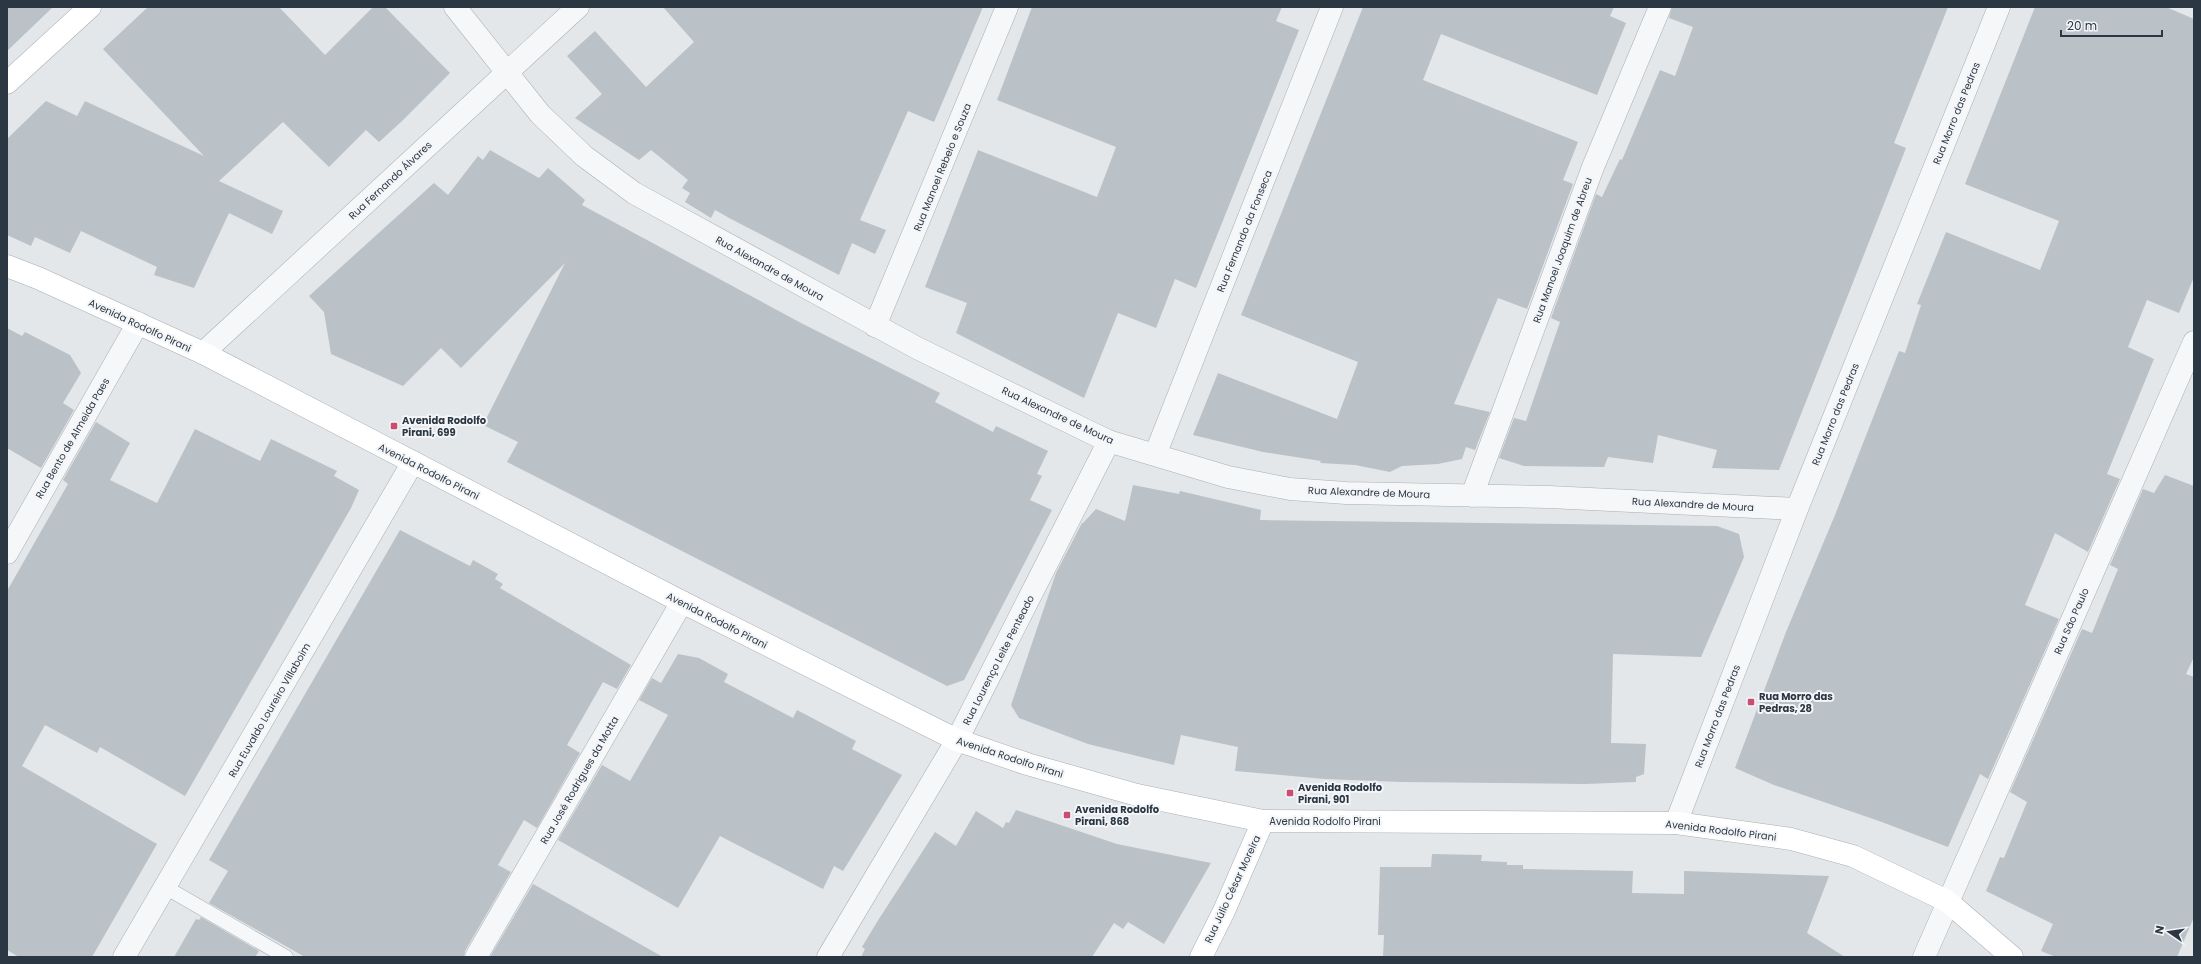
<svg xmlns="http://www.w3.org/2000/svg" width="2201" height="964" viewBox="0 0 2201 964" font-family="Poppins,sans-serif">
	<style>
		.building { fill: #bac1c7 }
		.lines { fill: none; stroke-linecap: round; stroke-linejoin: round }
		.service-casing { stroke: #a8afb4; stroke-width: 15 }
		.minor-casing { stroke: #a8afb4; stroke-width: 23 }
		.secondary-casing { stroke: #a8afb4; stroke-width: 23 }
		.service { stroke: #f6f7f9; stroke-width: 14 }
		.minor { stroke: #f6f7f9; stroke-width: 22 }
		.secondary { stroke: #fff; stroke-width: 22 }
		.poi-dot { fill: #ca4e71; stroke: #f3f5f8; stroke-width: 1.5 }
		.labels { text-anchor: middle; stroke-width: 4; stroke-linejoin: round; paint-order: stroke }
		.street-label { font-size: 10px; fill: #2b3742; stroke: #f3f5f8 }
		.poi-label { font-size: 10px; font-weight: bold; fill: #2b3742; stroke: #f3f5f8; text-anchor: start }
	</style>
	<rect width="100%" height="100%" fill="#e3e7ea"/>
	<!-- building -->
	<path class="building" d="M7 7H53L7 51Z
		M148 7H279L325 55 373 7H385L450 73 401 122 379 142 366 130 329 167 283 122 219 181 283 211 272 234 229 213 194 288 154 275 157 267 81 231 70 253 35 237 31 246 7 235V139L46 101 77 116 85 101 204 156 103 49Z
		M663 7H983L934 122 908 111 860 220 886 230 875 254 852 243 839 275 731 219 715 210 711 218 685 202 690 193 682 188 688 180 651 150 639 160 575 118 602 94 567 56 595 31 646 87 694 42Z
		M1032 7H1282L1276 21 1299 30 1196 288 1175 279 1156 328 1118 313 1084 398 956 333 967 303 925 287 978 150 1097 197 1116 147 997 100Z
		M1363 7H1614L1610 16 1626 23 1597 95 1441 34 1423 80 1578 142 1563 180 1573 184 1527 309 1498 298 1454 404 1490 412 1475 450 1466 447 1462 459 1438 464 1402 466 1390 472 1355 465 1320 463 1321 461 1263 452 1193 435 1218 373 1337 419 1358 362 1241 315Z
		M1672 7H1948L1894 143 1906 148 1779 470 1712 468 1717 450 1658 435 1653 463 1608 457 1604 467 1524 466 1499 458 1514 418 1526 421 1560 322 1551 318 1596 194 1602 197 1620 159 1622 160 1660 70 1675 76 1693 27 1669 18Z
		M2035 7H2166L2194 19V277L2179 313 2147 300 2128 347 2154 359 2107 474 2120 479 2088 552 2055 533 2025 605 2059 619 1988 779 1980 774 1948 847 1879 821 1774 785 1735 768 1786 632 1835 515 1899 351 1905 353 1921 305 1917 304 1946 232 2040 270 2059 221 1965 184Z
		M490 150 539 178 548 168 585 200 582 205 803 324 940 393 935 402 993 432 996 426 1048 451 1037 474 1042 476 1030 500 1052 510 964 680 947 686 507 462 518 442 483 425 565 263 461 368 441 348 403 386 331 354 324 312 309 296 434 183 448 195 478 156 483 160Z
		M7 328 22 336 25 332 70 355 81 373 63 403 74 410 41 468 7 448Z
		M96 422 130 443 110 480 157 503 195 429 260 461 271 439 337 471 334 476 359 490 351 508 185 796 100 747 97 753 45 725 22 766 157 844 92 957H19L7 950V591L68 484 63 480Z
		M2165 475 2194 486V657L2186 674 2194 677V917L2177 957H2056L2041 951 2053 924 1986 891 2000 857 2004 858 2027 802 2010 792 2082 629 2092 633 2118 569 2110 565 2143 489 2154 493Z
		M1133 485 1179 494 1180 491 1261 510 1260 520 1717 526 1739 534 1744 557 1701 657 1613 654 1611 743 1646 744 1644 774 1636 777V782L1585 784 1401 782 1325 779 1235 771 1238 747 1181 735 1174 765 1088 744 1019 718 1011 705 1056 573 1082 523H1083L1096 509 1125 521Z
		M400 530 470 566 473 560 498 574 495 579 503 584 500 588 631 665 617 689 603 682 567 745 580 753 537 828 524 820 498 865 511 872 465 951 464 957H305L209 903 228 871 209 860Z
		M678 654 699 658 728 674 724 682 793 718 797 710 856 741 852 749 902 775 843 871 834 866 823 889 720 836 678 908 558 840 602 765 630 781 668 715 639 700 652 678 661 683Z
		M1016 810 1117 844 1211 863 1164 944 1128 922 1123 929 1114 923 1092 957H861L865 949 862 947 877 922 935 832 956 846 976 811 1003 828 1006 822 1009 823Z
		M1432 854 1482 855 1481 861 1507 862V865H1523V869L1633 871 1632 893 1684 894V871L1829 876 1807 933 1845 957H1383L1384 935H1378L1380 867H1431Z
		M533 884 663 957H490Z
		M201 917 259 951 255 957H174L196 919 199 920Z"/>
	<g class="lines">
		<defs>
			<path id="service" d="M165 887 286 957"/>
			<path id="minor" d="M455 7 540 114 584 156 634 193 917 348 1108 441 1228 477 1290 489 1346 493 1549 497 1797 509
				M875 326 1007 7
				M203 353 578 7
				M1155 455 1332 7
				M1472 496 1593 167 1660 7
				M7 553 138 323
				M1676 823 1797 509 1999 7
				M124 957 413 462
				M476 957 682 602
				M828 957 957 740 1109 441
				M1924 957 2194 342"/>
			<path id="secondary" d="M7 83 90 7
				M7 266 38 278 203 353 682 602 957 740 1027 764 1137 795 1263 821 1676 823 1791 839 1853 856 1947 901 2012 957
				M1201 957 1224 911 1263 821"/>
		</defs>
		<!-- service casing -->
		<use href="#service" class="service-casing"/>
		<!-- minor casing -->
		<use href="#minor" class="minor-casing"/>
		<!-- secondary casing -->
		<use href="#secondary" class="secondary-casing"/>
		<!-- service -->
		<use href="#service" class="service"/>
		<!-- minor -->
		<use href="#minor" class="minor"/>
		<!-- secondary -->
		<use href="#secondary" class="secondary"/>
	</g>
	<!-- markers -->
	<g class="poi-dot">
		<rect x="390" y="422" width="8" height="8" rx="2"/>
		<rect x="1747" y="698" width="8" height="8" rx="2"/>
		<rect x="1286" y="789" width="8" height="8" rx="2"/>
		<rect x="1063" y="811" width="8" height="8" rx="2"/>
	</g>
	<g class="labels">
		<!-- street labels -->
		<g class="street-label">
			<text transform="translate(1956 113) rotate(-68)" y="4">Rua Morro das Pedras</text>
			<text transform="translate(942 167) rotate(-68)" y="4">Rua Manoel Rebelo e Souza</text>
			<text transform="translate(390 180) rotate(-43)" y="4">Rua Fernando Álvares</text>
			<text transform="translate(1244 231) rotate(-68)" y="4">Rua Fernando da Fonseca</text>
			<text transform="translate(1562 250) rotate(-70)" y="4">Rua Manoel Joaquim de Abreu</text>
			<text transform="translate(770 268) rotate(29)" y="4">Rua Alexandre de Moura</text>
			<text transform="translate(140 325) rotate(25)" y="4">Avenida Rodolfo Pirani</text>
			<text transform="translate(1835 414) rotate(-68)" y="4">Rua Morro das Pedras</text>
			<text transform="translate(1058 415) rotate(25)" y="4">Rua Alexandre de Moura</text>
			<text transform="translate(72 438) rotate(-60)" y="4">Rua Bento de Almeida Paes</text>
			<text transform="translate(429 471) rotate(27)" y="4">Avenida Rodolfo Pirani</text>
			<text transform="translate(1369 492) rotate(2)" y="4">Rua Alexandre de Moura</text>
			<text transform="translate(1693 504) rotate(3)" y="4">Rua Alexandre de Moura</text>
			<text transform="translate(717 620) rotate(27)" y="4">Avenida Rodolfo Pirani</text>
			<text transform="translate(2071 621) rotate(-66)" y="4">Rua São Paulo</text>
			<text transform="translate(998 660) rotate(-63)" y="4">Rua Lourenço Leite Penteado</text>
			<text transform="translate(269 710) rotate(-60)" y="4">Rua Euvaldo Loureiro Villaboim</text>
			<text transform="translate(1717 716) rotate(-69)" y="4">Rua Morro das Pedras</text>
			<text transform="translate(1010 757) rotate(18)" y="4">Avenida Rodolfo Pirani</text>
			<text transform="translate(579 780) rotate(-60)" y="4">Rua José Rodrigues da Motta</text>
			<text x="1325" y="825">Avenida Rodolfo Pirani</text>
			<text transform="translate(1721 830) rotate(7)" y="4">Avenida Rodolfo Pirani</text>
			<text transform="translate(1232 889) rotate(-65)" y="4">Rua Júlio César Moreira</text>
		</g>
		<!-- poi labels -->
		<g class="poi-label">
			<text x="402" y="424">Avenida Rodolfo<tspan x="402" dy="12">Pirani, 699</tspan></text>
			<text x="1759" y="700">Rua Morro das<tspan x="1759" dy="12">Pedras, 28</tspan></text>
			<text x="1298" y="791">Avenida Rodolfo<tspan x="1298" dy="12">Pirani, 901</tspan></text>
			<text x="1075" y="813">Avenida Rodolfo<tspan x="1075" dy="12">Pirani, 868</tspan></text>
		</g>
	</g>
	<!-- border -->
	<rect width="2201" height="964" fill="none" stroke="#2b3742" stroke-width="16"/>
	<!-- north arrow -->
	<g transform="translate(2169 932) rotate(283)" stroke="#f3f5f8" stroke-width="3" paint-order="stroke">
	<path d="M0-3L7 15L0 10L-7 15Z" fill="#2b3742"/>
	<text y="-6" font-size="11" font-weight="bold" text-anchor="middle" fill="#2b3742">N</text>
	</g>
	<!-- scale -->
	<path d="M2061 30v6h101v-6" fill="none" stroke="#2b3742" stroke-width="2"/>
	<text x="2067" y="30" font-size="12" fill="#2b3742" stroke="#f3f5f8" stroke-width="3" paint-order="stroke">20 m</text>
</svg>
